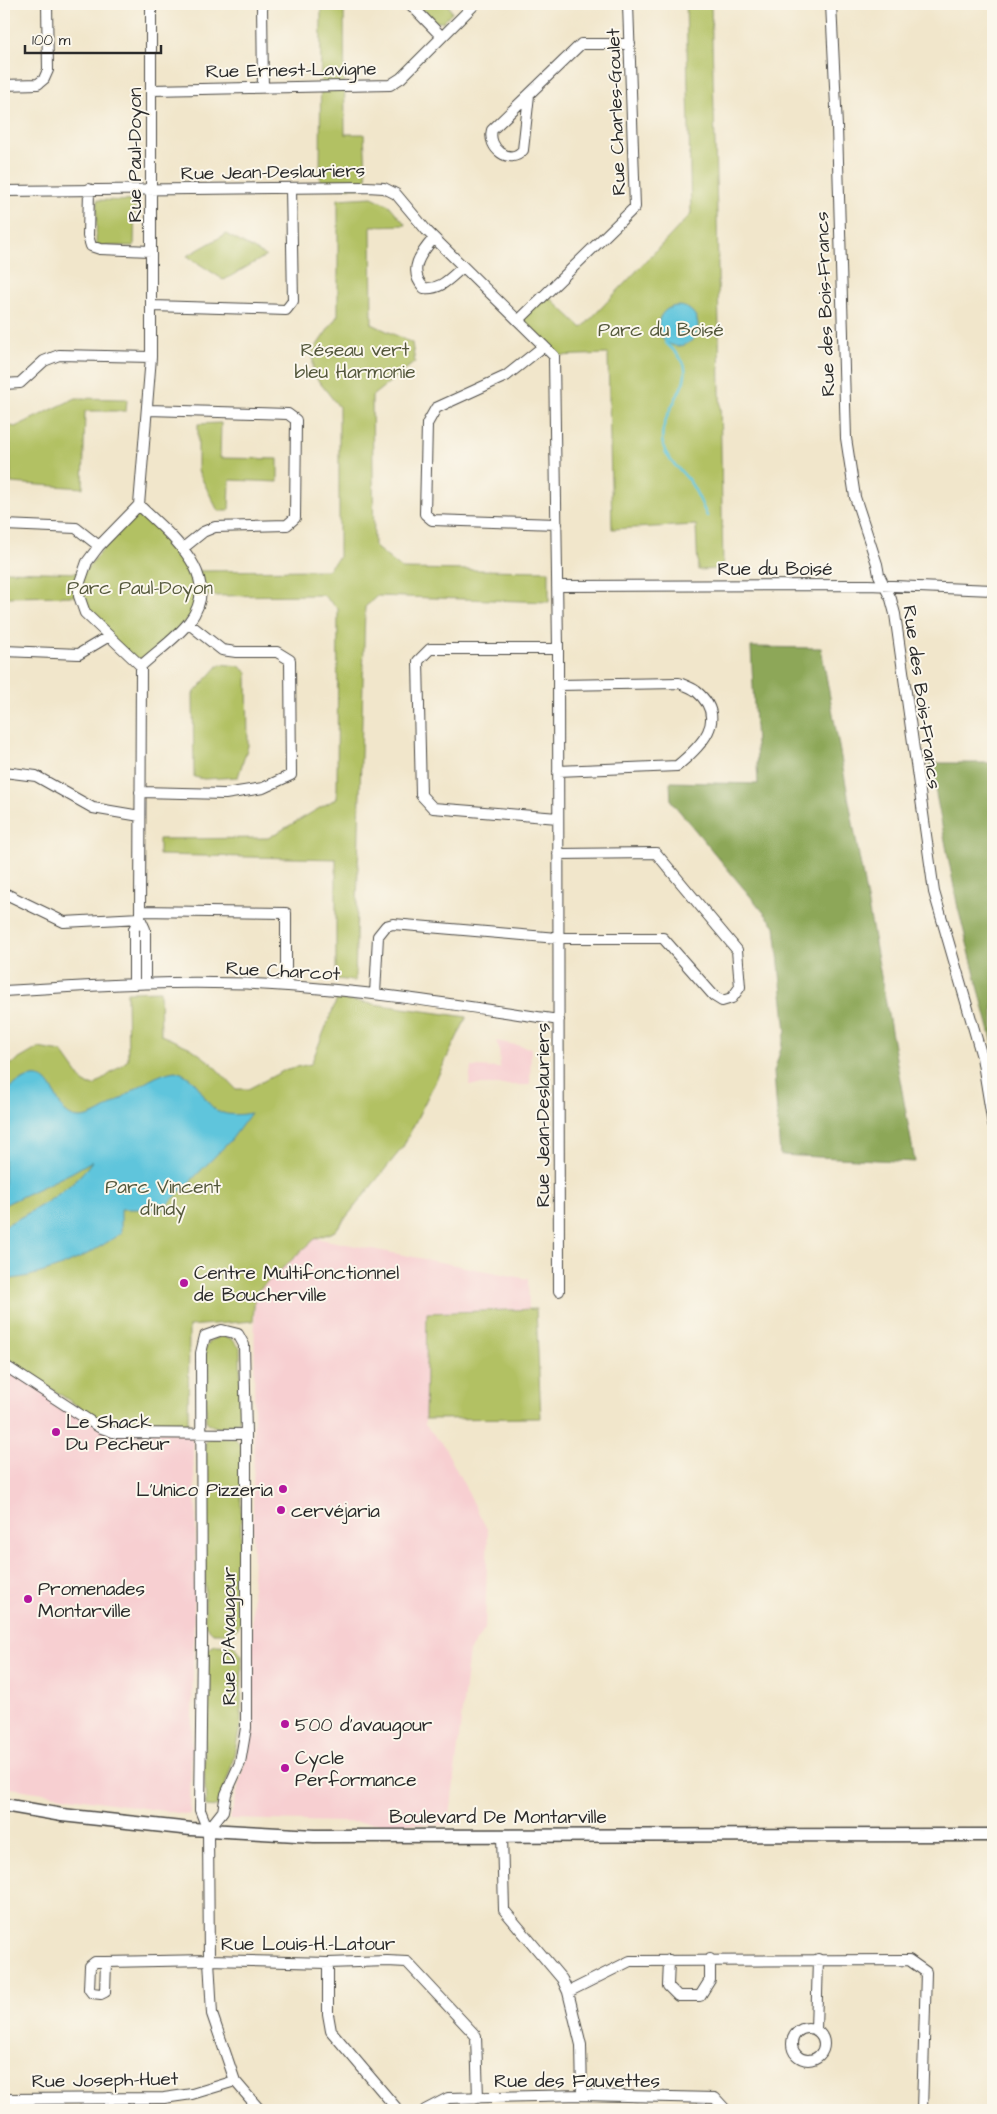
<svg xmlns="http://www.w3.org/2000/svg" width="997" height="2114" viewBox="0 0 997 2114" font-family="'Architects Daughter',sans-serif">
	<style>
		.built { fill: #f7cfd1 }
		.green { fill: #b2c163; stroke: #6e7647 }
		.forest { fill: #8da759; stroke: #5c6942 }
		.water { fill: #5fc5dc; stroke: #457884 }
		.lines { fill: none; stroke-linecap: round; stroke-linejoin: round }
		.stream { stroke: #5fc5dc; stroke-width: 2.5 }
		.minor-casing { stroke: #494743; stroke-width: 12 }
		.tertiary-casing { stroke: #494743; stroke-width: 15 }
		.minor { stroke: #fff; stroke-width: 10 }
		.tertiary { stroke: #fff; stroke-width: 12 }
		.poi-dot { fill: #b5179e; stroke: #fbf7ec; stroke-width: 2 }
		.labels { text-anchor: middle; stroke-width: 4; stroke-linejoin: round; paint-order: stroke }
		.street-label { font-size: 19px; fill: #2b2b2b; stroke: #fbf7ec }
		.park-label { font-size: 19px; fill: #54583c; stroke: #fbf7ec }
		.poi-label { font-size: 19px; fill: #2b2b2b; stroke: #fbf7ec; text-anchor: start }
	</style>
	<rect width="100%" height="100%" fill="#fbf7ec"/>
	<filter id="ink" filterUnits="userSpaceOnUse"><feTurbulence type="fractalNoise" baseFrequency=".02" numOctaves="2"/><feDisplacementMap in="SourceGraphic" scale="10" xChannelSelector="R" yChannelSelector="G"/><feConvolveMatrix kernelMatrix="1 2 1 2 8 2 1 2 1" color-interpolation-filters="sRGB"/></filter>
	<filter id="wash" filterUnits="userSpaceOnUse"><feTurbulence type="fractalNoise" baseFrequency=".0096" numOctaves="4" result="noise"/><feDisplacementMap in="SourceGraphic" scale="20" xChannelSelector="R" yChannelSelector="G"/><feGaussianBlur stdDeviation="1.12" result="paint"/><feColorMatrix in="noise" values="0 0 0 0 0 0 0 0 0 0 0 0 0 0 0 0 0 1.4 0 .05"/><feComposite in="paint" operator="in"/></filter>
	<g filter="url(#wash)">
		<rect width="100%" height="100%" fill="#f1e6cb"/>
		<!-- built -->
		<path class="built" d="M496 1041 531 1048 530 1085H469L471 1067 500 1068 499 1048Z
			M315 1238 528 1279 529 1309 427 1313 425 1425 444 1446 488 1531 485 1629 469 1651 449 1825 230 1819 251 1739 255 1293Z
			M4 1365 99 1427 192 1434 196 1510 190 1815 4 1787Z"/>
		<!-- green -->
		<path class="green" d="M321 4H344L345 134H364L367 187 320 188Z
			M418 4H448L452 13 443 22H435Z
			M686 4H711L717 213 723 569 698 570 696 525 612 529 608 354 554 356 519 320 546 294 582 328 691 214Z
			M372 197 389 205 406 225 371 226 372 324 412 343 415 362 372 396 374 546 402 569 549 571V602L377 596 365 607 355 981 336 979V859L159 855V839L268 838 337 798 338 609 323 595 201 596 197 610 141 666 109 636 79 596 4 597V571L83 573 139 505 198 571 327 570 339 557V407L313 374V351L338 315V199Z
			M97 200 135 201 134 246H96Z
			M226 234 266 256 224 280 187 256Z
			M76 398 127 399 126 411H85L83 488 11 483 10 443 4 441V424L15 427Z
			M221 423 220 458 278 459V482L230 480 229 511H218L198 471V424Z
			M220 664 239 666 247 672 248 746 238 777 204 779 194 777 193 694Z
			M160 991 161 1035 191 1048 210 1062 236 1089H248L287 1069 311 1064 337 999 467 1017 403 1147 335 1231 315 1239 255 1293 253 1321 189 1326 188 1426H118L100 1421 4 1357V1068L38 1048 62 1052 84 1083 94 1086 128 1060 127 992Z
			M536 1309 541 1418 425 1419 427 1313Z
			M221 1336 232 1339 240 1348 241 1417C236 1430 214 1431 206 1421L204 1351 210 1341Z
			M210 1438H235L241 1447V1621C237 1635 225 1633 213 1633L205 1625V1443Z
			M215 1645 234 1646 242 1656 241 1723 232 1764 218 1807 206 1806 204 1766 207 1650Z
			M640 2103 711 2104 716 2110H641Z"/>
		<!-- forest -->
		<path class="forest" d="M751 647 821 648 915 1162 780 1155 774 1072 786 1031 775 926 671 801 670 782 758 784Z
			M930 763H993V1044L958 908Z"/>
		<!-- water -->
		<path class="water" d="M658 326a20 20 0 1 1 40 0a20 20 0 1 1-40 0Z
			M175 1071C213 1080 195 1124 251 1113L231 1140 163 1209H121V1233C84 1259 49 1275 4 1280V1226C35 1210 72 1190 92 1161L71 1173 4 1205V1091C11 1087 19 1081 27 1078 60 1068 51 1117 79 1118 103 1120 142 1075 175 1071Z"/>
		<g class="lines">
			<!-- stream -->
			<path class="stream" d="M665 342C671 348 679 355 683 362 695 385 656 414 663 445 667 461 681 469 690 482 697 492 702 505 707 516"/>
		</g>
	</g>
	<g filter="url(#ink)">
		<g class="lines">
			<defs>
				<path id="minor" d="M262 4 263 88
					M410 4 442 37
					M831 4 837 127 846 438 855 497 877 564 879 575 891 599 895 614 934 892 982 1057 993 1125
					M4 85 38 84 44 79 48 70 47 4
					M152 90 390 85 401 78 475 4
					M529 95 523 150C510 166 487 148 492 130L581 44H630
					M89 189 88 236 91 246 100 249 151 251
					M4 191 367 187 384 188 396 194 427 231 554 356 558 649 559 1291
					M434 238C421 253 407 270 424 288 441 290 450 278 463 267
					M152 306 286 310 293 301 291 188
					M519 320 635 207 628 4
					M544 346 506 376 436 408 427 424 425 514 432 520 557 524
					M4 384 20 383 44 361 59 355 151 357
					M148 410 288 414 296 420 295 518 287 525 215 527 203 532 182 549
					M139 505C170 536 225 575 189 622 178 637 155 653 141 666
					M4 525 76 528 99 546
					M557 586 868 585 993 590
					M4 651 79 654 109 636
					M558 771 677 766C700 747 730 719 696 691 692 688 684 685 679 683L558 685
					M4 772 36 776 93 808 140 816
					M140 792 225 794 263 788 291 775 290 660 277 652H236L222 650 188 623
					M558 818 433 808 421 795 418 661 430 649H558
					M4 893 64 922 140 918
					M140 911 286 913V986
					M134 983V929L140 918
					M145 983V929L140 918 141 666 85 613 79 596V589L80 582 87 562 99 546 139 505 151 357V4
					M4 991C98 985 193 979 288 986 379 992 469 1007 559 1020
					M375 994 378 936 386 926 393 924 557 938H663L714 996 722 1001 732 998 740 987 737 950 656 853 558 854
					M4 1365 99 1427 116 1433 246 1434
					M208 1830 223 1811 226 1794 240 1763 246 1728V1434L244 1345 238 1334 222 1330 205 1336 201 1353 202 1642 200 1810 208 1830 209 1960 212 2014 235 2081 260 2110
					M502 1835 504 1910 562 1979 568 1992 581 2045 582 2095
					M669 1960 668 1986 678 1996H700L710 1980V1959
					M106 1962 105 1992 101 1994 92 1993 89 1989 90 1966 95 1962H106L209 1960 328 1963 387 1961 407 1962 476 2036 478 2098
					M328 1963V2014L331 2031 398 2110
					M568 1992 630 1961 909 1960 926 1972 922 2110
					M792 2044a16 16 0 1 1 32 0a16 16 0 1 1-32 0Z
					M816 2030 818 1959
					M4 2099 164 2098 192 2094 235 2081
					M109 2110V2098
					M425 2110 448 2098 582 2095 715 2098 726 2110"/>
				<path id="tertiary" d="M4 1805 62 1815 191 1829 314 1836 993 1835"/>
			</defs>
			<!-- minor casing -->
			<use href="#minor" class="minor-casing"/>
			<!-- tertiary casing -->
			<use href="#tertiary" class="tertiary-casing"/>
			<!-- minor -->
			<use href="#minor" class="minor"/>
			<!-- tertiary -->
			<use href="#tertiary" class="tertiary"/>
		</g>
	</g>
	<!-- markers -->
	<g class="poi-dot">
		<circle cx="184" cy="1283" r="5"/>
		<circle cx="56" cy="1432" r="5"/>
		<circle cx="283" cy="1489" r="5"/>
		<circle cx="281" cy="1510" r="5"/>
		<circle cx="28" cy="1599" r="5"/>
		<circle cx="285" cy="1724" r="5"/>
		<circle cx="285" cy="1768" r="5"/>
	</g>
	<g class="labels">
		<!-- street labels -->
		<g class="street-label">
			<text transform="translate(291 69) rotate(-1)" y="7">Rue Ernest-Lavigne</text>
			<text transform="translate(615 112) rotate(-92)" y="7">Rue Charles-Goulet</text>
			<text transform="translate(134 155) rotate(-90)" y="7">Rue Paul-Doyon</text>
			<text transform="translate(273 171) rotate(-1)" y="7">Rue Jean-Deslauriers</text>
			<text transform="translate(824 304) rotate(-92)" y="7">Rue des Bois-Francs</text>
			<text x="775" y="575">Rue du Boisé</text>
			<text transform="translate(923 697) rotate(82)" y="7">Rue des Bois-Francs</text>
			<text transform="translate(283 970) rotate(3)" y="7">Rue Charcot</text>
			<text transform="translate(542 1115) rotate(-90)" y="7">Rue Jean-Deslauriers</text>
			<text transform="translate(228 1636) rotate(-90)" y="7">Rue D'Avaugour</text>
			<text x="498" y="1823">Boulevard De Montarville</text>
			<text x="308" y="1950">Rue Louis-H.-Latour</text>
			<text transform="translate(105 2079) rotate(-1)" y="7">Rue Joseph-Huet</text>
			<text x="577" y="2087">Rue des Fauvettes</text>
		</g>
		<!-- park labels -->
		<g class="park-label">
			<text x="661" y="336">Parc du Boisé</text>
			<text x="355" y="356">Réseau vert<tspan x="355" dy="22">bleu Harmonie</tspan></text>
			<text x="140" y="594">Parc Paul-Doyon</text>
			<text x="163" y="1193">Parc Vincent<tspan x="163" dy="22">d'Indy</tspan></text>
		</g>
		<!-- poi labels -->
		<g class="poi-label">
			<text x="194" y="1279">Centre Multifonctionnel<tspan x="194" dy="22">de Boucherville</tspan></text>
			<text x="66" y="1428">Le Shack<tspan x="66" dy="22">Du Pecheur</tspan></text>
			<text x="273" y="1496" text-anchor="end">L'Unico Pizzeria</text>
			<text x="291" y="1517">cervéjaria</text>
			<text x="38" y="1595">Promenades<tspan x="38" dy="22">Montarville</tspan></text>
			<text x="295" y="1731">500 d'avaugour</text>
			<text x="295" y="1764">Cycle<tspan x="295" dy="22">Performance</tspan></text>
		</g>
	</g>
	<!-- margin -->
	<rect width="997" height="2114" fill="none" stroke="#fbf7ec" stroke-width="20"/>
	<!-- scale -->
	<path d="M25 45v8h136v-8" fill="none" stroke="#2b2b2b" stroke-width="2.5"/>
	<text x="32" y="45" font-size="15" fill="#2b2b2b" stroke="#fbf7ec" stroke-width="4" paint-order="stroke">100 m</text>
</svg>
